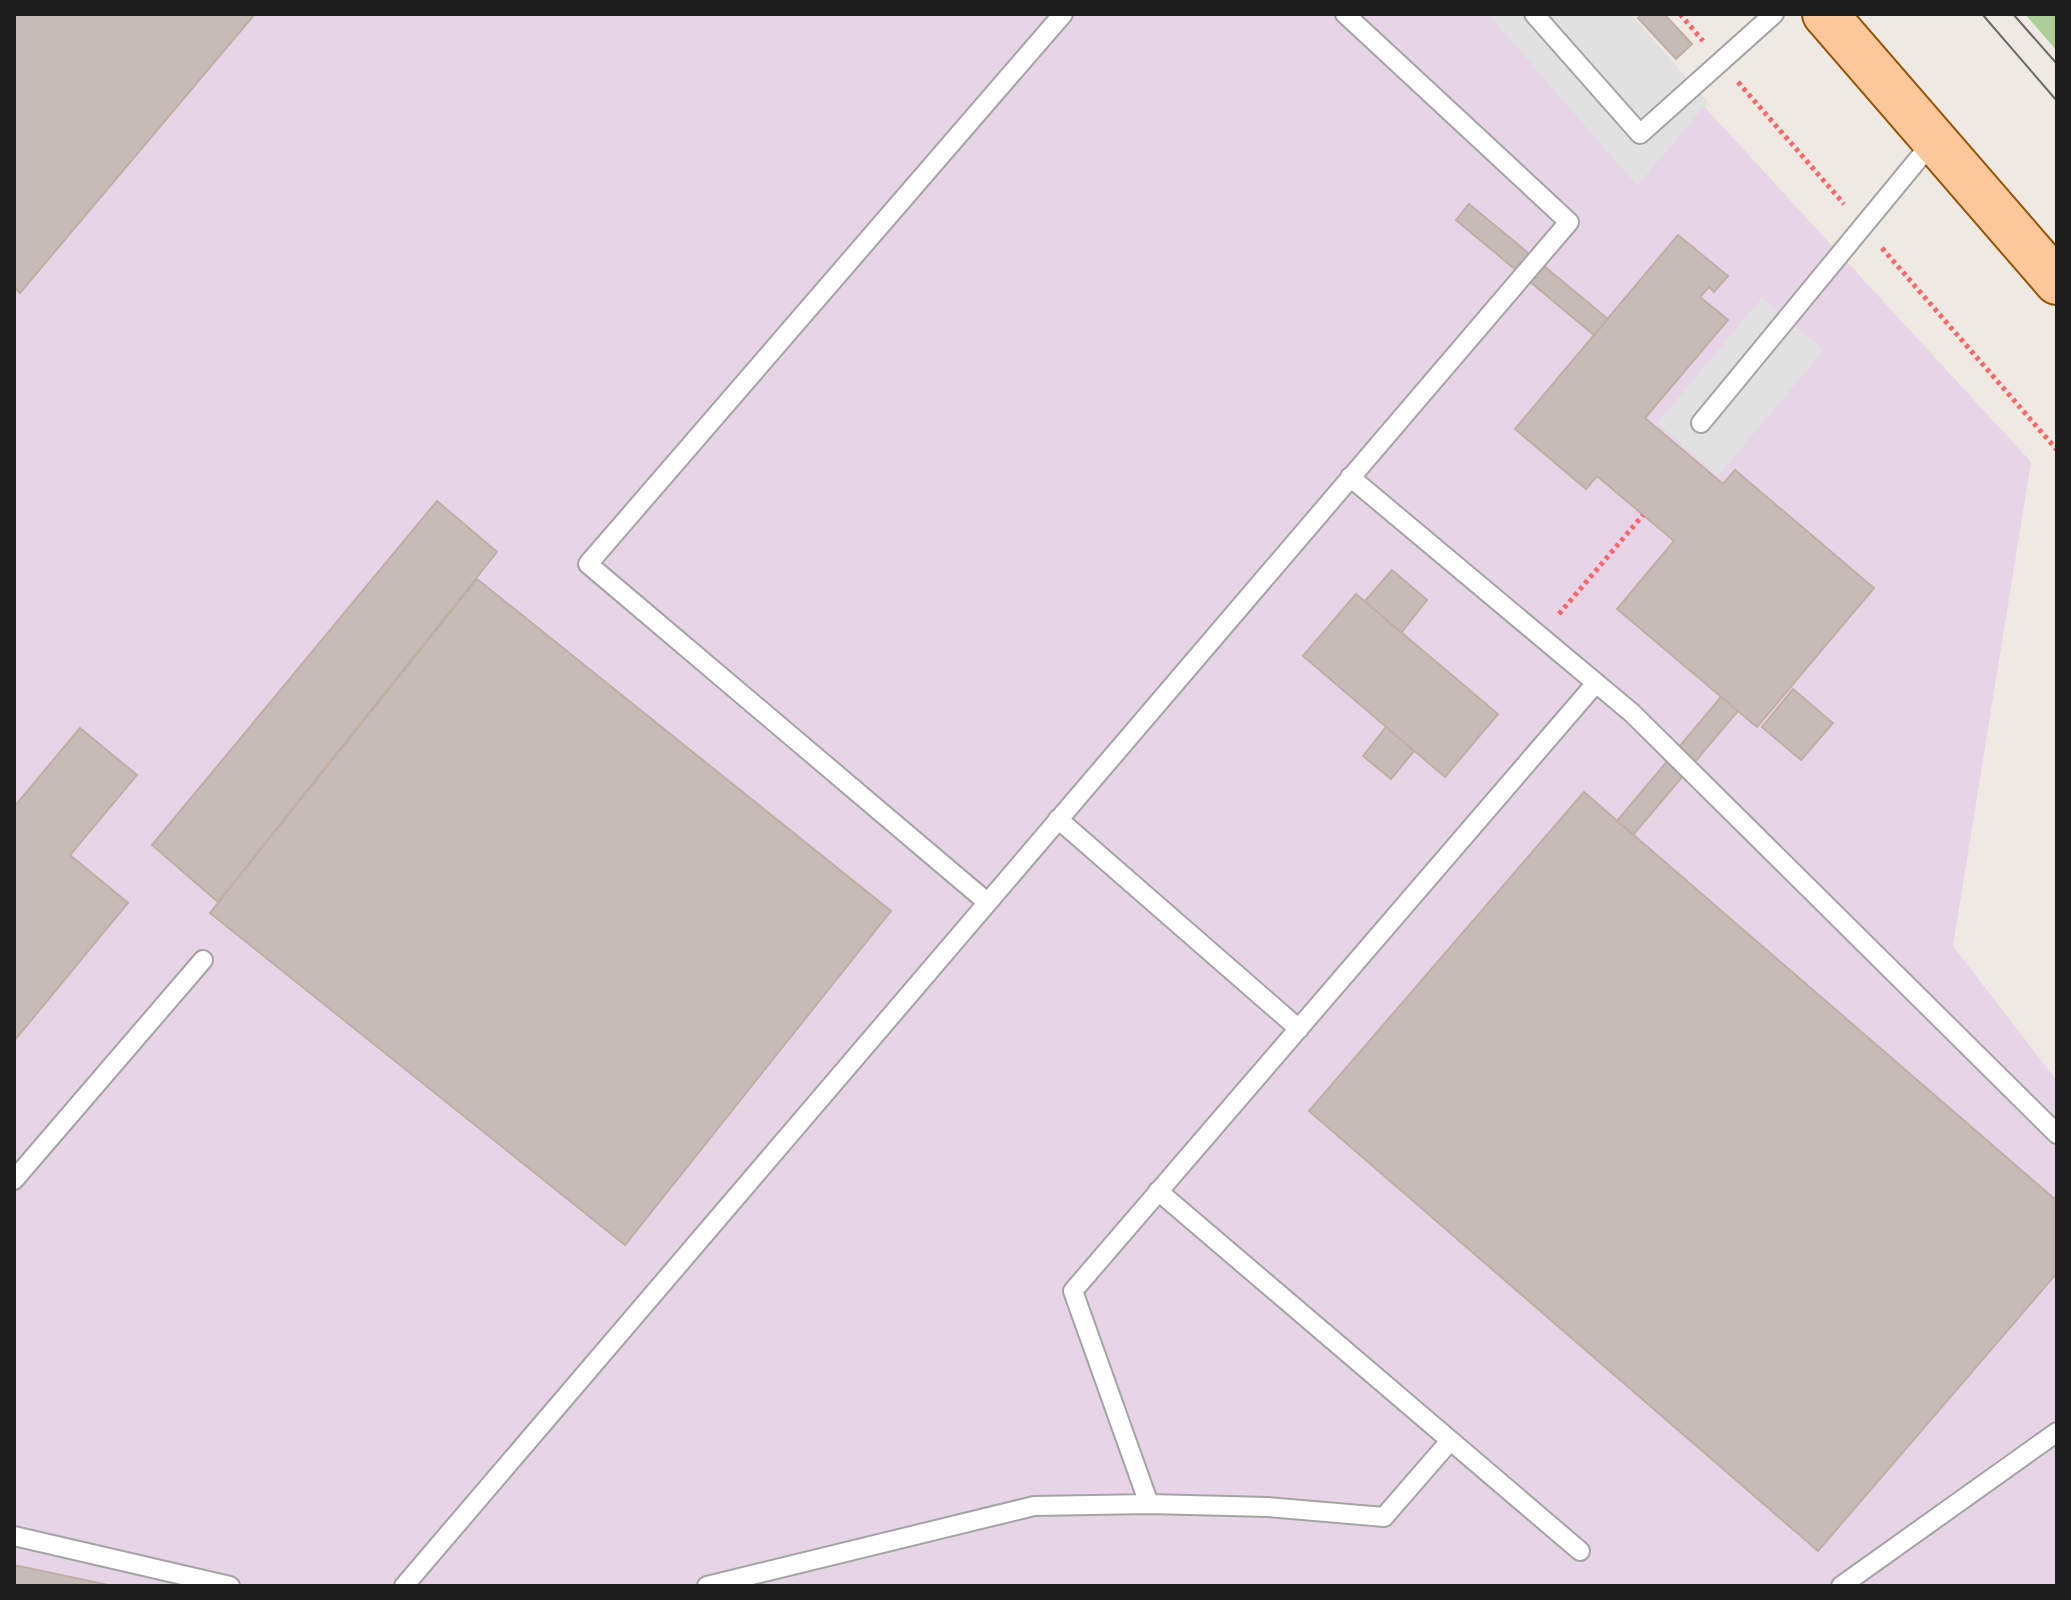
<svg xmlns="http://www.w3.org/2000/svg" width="2071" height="1600" viewBox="0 0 2071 1600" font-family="Commissioner,sans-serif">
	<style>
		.industrial { fill: #e7d4e6 }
		.forest { fill: #adce97 }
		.parking { fill: #e1e1e1 }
		.building { fill: #c6bbb6; stroke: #c0aea5; stroke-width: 2 }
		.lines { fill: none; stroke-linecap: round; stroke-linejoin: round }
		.lane-casing { stroke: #a4a4a4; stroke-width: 22 }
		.primary-casing { stroke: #965400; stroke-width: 48 }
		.path { stroke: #fa6768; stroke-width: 5; stroke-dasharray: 4 4; stroke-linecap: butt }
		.lane { stroke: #fff; stroke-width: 18 }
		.primary { stroke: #fcc79a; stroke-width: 44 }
		.tram { stroke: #6b6b6b; stroke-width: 2 }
	</style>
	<rect width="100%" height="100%" fill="#eee9e2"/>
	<!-- industrial -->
	<path class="industrial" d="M14 14H1619L2031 462 1953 946 2057 1081V1586H14Z"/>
	<!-- forest -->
	<path class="forest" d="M2025 14H2057V51Z"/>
	<!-- parking -->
	<path class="parking" d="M1488 14H1631L1708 102 1637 186Z
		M1762 298 1824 350 1718 476 1657 423Z"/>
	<!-- building -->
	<path class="building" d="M14 14H255L20 293 14 287Z
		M1642 14H1664L1692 44 1676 59 1638 18Z
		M1469 204 1608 319 1594 335 1456 220Z
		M1678 235 1728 276 1714 292 1709 287 1700 297 1728 320 1645 418 1723 484 1735 470 1874 588 1757 727 1617 609 1674 541 1597 476 1586 489 1515 429Z
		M437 501 497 552 218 902 152 845Z
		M1392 570 1427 600 1401 633 1365 601Z
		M477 579 891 911 625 1245 210 913Z
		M1356 594 1498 714 1445 777 1303 656Z
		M1793 689 1833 723 1801 760 1762 727Z
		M1721 697 1738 711 1633 835 1617 821Z
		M1386 727 1414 751 1391 779 1363 756Z
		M80 728 137 775 70 855 128 903 14 1041V807Z
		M1584 792 2057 1201V1273L1818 1551 1309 1111Z
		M14 1565 113 1586H14Z"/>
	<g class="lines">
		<defs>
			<path id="lane" d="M1534 14 1640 134 1774 14
				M1701 423 1934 140
				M1350 477 1632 713 2057 1134
				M1058 819 1299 1029
				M987 902 588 564 1063 14
				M14 1180 203 960
				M1158 1191 1580 1551
				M1149 1504 1073 1291 1596 683
				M14 1536 230 1586
				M404 1586 1569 222 1345 14
				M707 1586 1034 1506 1149 1504 1268 1507 1384 1517 1450 1441
				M1841 1586 2057 1432"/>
			<path id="primary" d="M1825 14 2057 282"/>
		</defs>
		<!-- lane casing -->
		<use href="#lane" class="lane-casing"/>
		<!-- primary casing -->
		<use href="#primary" class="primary-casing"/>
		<!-- path -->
		<path class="path" d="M1680 14 1703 41
			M1738 82 1844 204
			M1882 248 2057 450
			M1559 614 1643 515"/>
		<!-- lane -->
		<use href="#lane" class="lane"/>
		<!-- primary -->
		<use href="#primary" class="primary"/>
		<!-- tram -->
		<path class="tram" d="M1982 14 2057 101
			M2013 14 2057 64"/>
	</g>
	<!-- border -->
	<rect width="2071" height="1600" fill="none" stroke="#1d1d1d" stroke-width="32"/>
</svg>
